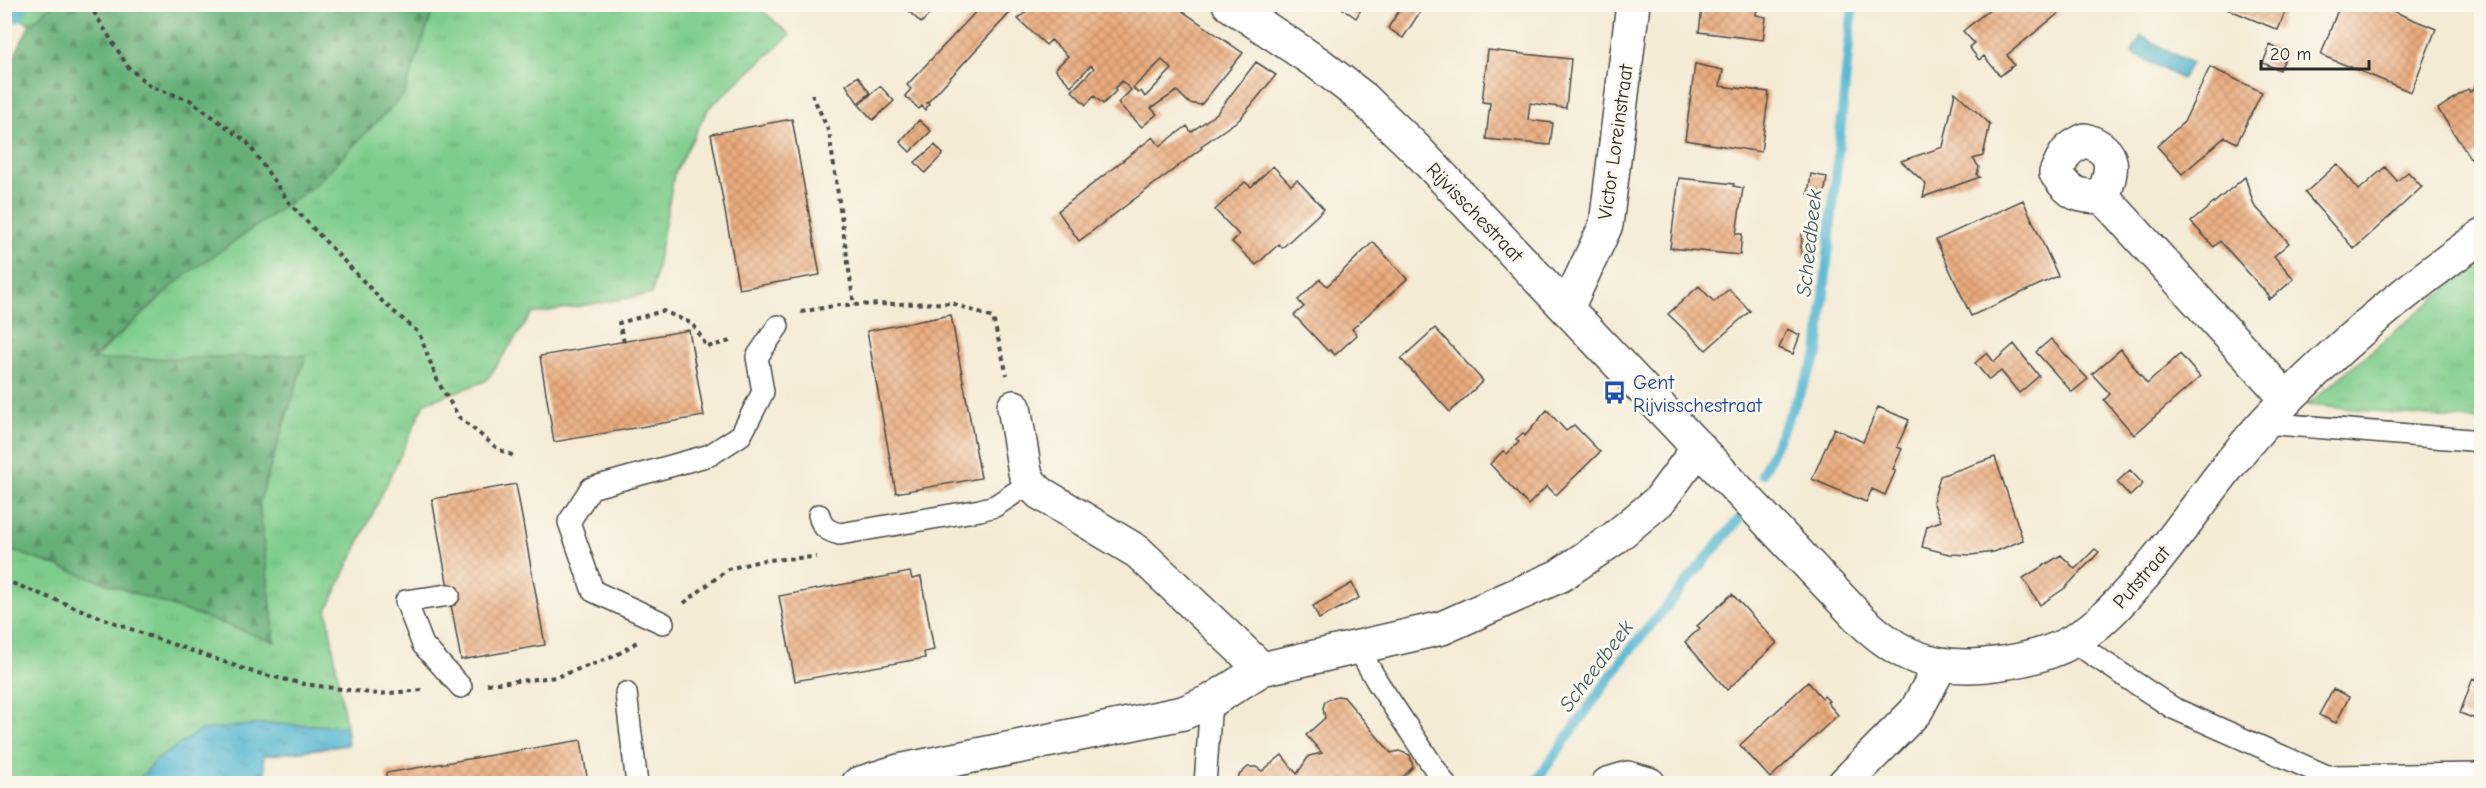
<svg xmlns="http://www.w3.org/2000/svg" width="2486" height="788" viewBox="0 0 2486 788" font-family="'Comic Neue',sans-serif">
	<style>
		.grass { fill: url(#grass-tufts); stroke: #547c5c; stroke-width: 1.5 }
		.forest { fill: url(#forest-firs); stroke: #486e52; stroke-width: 1.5 }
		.water { fill: url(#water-ripples); stroke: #40717e; stroke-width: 1.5 }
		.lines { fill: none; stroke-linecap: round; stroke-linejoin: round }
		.stream { stroke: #54b7d2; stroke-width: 10 }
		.building { fill: url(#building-cross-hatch); fill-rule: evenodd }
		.service-casing { stroke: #494844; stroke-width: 24 }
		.minor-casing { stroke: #494844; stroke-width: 36 }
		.path { stroke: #494844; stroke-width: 4; stroke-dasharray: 4.5 4.5; stroke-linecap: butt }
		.service { stroke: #fff; stroke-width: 21 }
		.minor { stroke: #fff; stroke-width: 33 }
		.labels { text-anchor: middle; stroke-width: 6; stroke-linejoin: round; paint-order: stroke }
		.street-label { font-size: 20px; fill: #2b2b2b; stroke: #fbf7ec }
		.transit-label { font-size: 20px; fill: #164399; stroke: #fbf7ec; text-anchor: start }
		.water-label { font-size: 21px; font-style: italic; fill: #395c65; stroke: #fbf7ec }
	</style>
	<defs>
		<pattern id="grass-tufts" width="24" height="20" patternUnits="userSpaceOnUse" patternTransform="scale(1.5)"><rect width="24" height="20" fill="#7ecd8c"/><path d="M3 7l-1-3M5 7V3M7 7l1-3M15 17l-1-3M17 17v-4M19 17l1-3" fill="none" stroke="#6db079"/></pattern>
		<pattern id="forest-firs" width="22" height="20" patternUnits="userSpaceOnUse" patternTransform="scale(1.5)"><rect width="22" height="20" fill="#66b078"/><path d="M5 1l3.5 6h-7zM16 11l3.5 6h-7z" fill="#548f63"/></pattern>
		<pattern id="water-ripples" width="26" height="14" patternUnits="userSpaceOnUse" patternTransform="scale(1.5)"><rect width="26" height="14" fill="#54b7d2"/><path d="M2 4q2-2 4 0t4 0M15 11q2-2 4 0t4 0" fill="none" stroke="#4695ab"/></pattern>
		<pattern id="building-cross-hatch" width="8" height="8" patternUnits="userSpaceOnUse" patternTransform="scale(1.5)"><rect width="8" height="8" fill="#ebac7e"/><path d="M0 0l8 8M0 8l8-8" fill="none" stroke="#bf8c67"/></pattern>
	</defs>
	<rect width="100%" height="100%" fill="#fbf7ec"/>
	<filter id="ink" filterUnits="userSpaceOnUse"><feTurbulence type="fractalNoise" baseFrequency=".0167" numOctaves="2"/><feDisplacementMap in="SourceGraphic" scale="12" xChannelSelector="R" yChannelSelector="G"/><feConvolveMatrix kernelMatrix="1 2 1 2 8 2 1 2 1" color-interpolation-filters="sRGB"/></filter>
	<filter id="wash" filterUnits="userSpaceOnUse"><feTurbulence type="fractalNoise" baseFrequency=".008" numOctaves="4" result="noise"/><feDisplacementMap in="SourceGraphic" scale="24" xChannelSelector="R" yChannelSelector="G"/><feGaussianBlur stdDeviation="1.35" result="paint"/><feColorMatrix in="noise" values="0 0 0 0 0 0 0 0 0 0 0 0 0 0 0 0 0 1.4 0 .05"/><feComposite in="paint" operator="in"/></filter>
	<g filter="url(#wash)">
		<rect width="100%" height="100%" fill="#f4ebd5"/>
		<!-- grass -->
		<path class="grass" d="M4 5H52L30 24 5 11Z
			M435 5H756L790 35 708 109 674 175 652 294 532 314 486 381 425 403 327 610 346 726 261 724 155 761 136 783 5 784V548L275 642 259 503 305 356 91 361 184 276 404 94Z
			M2481 264V421L2307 405 2458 279Z"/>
		<!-- forest -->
		<path class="forest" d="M52 5H435L404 94 314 186 184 276 91 360 306 355 259 503 275 642 5 548V75L30 24Z"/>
		<!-- water -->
		<path class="water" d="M2141 36 2191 63 2182 79 2132 53Z
			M261 724 346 726 348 745 263 756 267 783H136L155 761 201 730Z"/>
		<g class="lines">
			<!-- stream -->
			<path class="stream" d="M17 18 25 4
				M1762 474 1818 354 1853 4
				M1534 784 1626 655 1739 519"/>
		</g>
		<g id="blocks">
			<!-- building -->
			<path class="building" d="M902 4H940L921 23Z
				M983 4H1018L927 103 929 104 925 110 922 106 919 109 905 96 911 89 907 85Z
				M1034 4H1172L1243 53 1201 105 1189 103 1177 91 1151 108 1157 114 1142 127 1118 103 1131 90 1122 81 1114 89 1116 91 1103 104 1094 96 1086 105 1072 91 1094 68 1091 65 1071 86 1055 69 1068 56 1051 40 1046 45 1018 19ZM1162 60 1172 69 1145 97 1141 91 1138 93 1133 88Z
				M1336 4H1364L1356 18Z
				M1403 4H1409L1420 12 1403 38 1388 28Z
				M1706 4H1758L1756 15 1766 17 1763 40 1699 32 1702 8H1706Z
				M1996 4H2052L2059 13 2007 55 2014 65 2000 76 1984 56 1979 60 1969 47 1974 43 1963 31Z
				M2226 4H2288L2278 30 2225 8Z
				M2340 4H2376L2436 29 2411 92 2321 55Z
				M2270 45 2287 53 2280 70 2263 63Z
				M1488 50 1571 59 1566 108 1530 103 1528 120 1553 123 1550 145 1486 139 1490 103 1482 102Z
				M1256 62 1276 75 1240 119 1201 146 1202 148 1079 241 1058 211 1153 137 1160 146 1187 126 1191 132 1217 113Z
				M1695 64 1723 70 1720 86 1769 92 1761 152 1685 140Z
				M2210 67 2262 92 2237 143 2225 137 2182 174 2157 146 2184 122Z
				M858 76 870 93 858 103 846 85Z
				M2481 84V150L2470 158 2438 109 2468 89 2470 92Z
				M880 86 894 101 873 120 859 105Z
				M1955 92 1990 124 1983 156 1973 159 1979 167 1977 175 1980 177 1923 197 1926 184 1901 161 1943 147Z
				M792 119 820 275 739 289 711 134Z
				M919 120 931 131 910 152 900 142Z
				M935 145 943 154 925 173 915 162Z
				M2337 164 2359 190 2385 167 2397 181 2408 172 2422 187 2354 249 2305 193Z
				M1273 166 1291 185 1297 180 1324 209 1282 248 1279 244 1256 265 1232 242 1239 235 1215 210 1245 182 1251 187Z
				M1811 174 1827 177 1824 196 1808 194Z
				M2245 177 2254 205 2289 243 2274 256 2294 279 2269 300 2268 298 2270 297 2220 241 2214 247 2191 222Z
				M1679 178 1734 184 1733 186 1743 188 1736 234H1742L1740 255 1670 248Z
				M2023 200 2058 276 1971 316 1936 240Z
				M1802 233 1816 235 1813 257 1801 255Z
				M1373 242 1407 279 1352 329 1357 335 1335 355 1330 350 1328 351 1294 315 1304 307 1298 300 1320 279 1327 286Z
				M1699 286 1714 302 1729 289 1750 311 1706 350 1668 314Z
				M951 315 981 478 896 493 867 331Z
				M1435 328 1483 381 1450 412 1401 359Z
				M1787 329 1800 335 1793 354 1779 348Z
				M689 330 704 416 554 442 540 356Z
				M2051 339 2088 379 2072 392 2036 352Z
				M2014 344 2039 376 2019 393 2001 371 1989 380 1975 363 1987 353 1994 362Z
				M2121 349 2147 384 2180 354 2200 377 2134 435 2104 400 2110 394 2092 374Z
				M1878 407 1909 420 1897 447 1902 449 1893 469 1896 470 1885 495 1872 489 1866 502 1812 479 1834 428 1863 442Z
				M1547 410 1566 431 1574 425 1600 452 1556 495 1547 486 1528 505 1490 464 1503 451 1507 454 1519 442 1516 439 1523 433 1525 436Z
				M1995 457 2023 540 1994 552 1971 555 1949 554 1922 547 1927 526 1941 521 1933 502 1940 476Z
				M2130 470 2143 484 2130 496 2117 482Z
				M516 484 545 645 461 660 432 499Z
				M2095 549 2099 552 2065 588 2040 605 2023 578 2061 555 2075 569Z
				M910 572 912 579 921 577 934 650 924 652 925 658 795 681 779 596Z
				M1352 583 1359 598 1319 619 1313 606Z
				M1732 594 1777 643 1727 690 1685 642 1700 628 1697 626Z
				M2473 678 2481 681 2480 721 2460 713Z
				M1808 682 1822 698 1824 696 1829 701 1827 702 1838 715 1770 778 1740 745Z
				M2333 689 2349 697 2336 723 2319 715Z
				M1337 696 1344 697 1391 753 1399 751 1410 755 1413 767 1399 781 1401 783H1238L1239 775 1248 767H1256L1262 771 1282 755 1297 774 1309 756 1322 753 1306 735 1325 718 1323 708 1325 701Z
				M581 740 588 783H387L386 773Z"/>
		</g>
	</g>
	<g filter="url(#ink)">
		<use href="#blocks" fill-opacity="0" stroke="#494844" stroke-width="1.5"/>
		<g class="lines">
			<defs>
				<path id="service" d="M2265 423 2482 441
					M819 515C822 528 828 531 840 534L980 510 995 506 1030 483
					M449 595 406 601 423 645 461 687
					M663 623 593 591 569 522 591 488 710 455 741 435 763 392 757 357 778 326
					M2072 641 2173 708 2327 776 2482 774
					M1358 648 1378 683 1445 784
					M626 693 637 784
					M1205 784 1211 701"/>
				<path id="minor" d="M1229 4 1319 64 1363 98 1416 149 1860 619C1899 656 1931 670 1986 665 2015 662 2047 656 2073 641 2102 624 2123 599 2145 574 2188 523 2224 466 2269 418 2334 349 2405 290 2482 236
					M2103 197C2078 197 2070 194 2056 173 2064 154 2066 149 2085 140 2118 151 2113 169 2103 197L2287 399
					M1567 308 1606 225 1633 4
					M1014 407 1025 472 1030 483 1040 493 1138 552 1262 669
					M858 784 899 771 1183 713 1211 701 1262 669 1442 628 1559 576 1612 540 1659 501 1699 447
					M1608 784 1628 778 1649 784
					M1844 784 1916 711 1941 664"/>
			</defs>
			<!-- service casing -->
			<use href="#service" class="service-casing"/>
			<!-- minor casing -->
			<use href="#minor" class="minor-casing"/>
			<!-- path -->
			<path class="path" d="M89 4 128 67 151 87 190 100 247 142 290 204 385 304 419 333 438 382 459 417 498 449 514 456
				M812 94 829 132 854 305
				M801 312 839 305 952 303 993 318 1007 375
				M624 342 619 323 663 311 693 324 707 347 734 340
				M4 580 149 636 253 672 304 684 378 694 423 690
				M684 603 728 569 764 560 817 557
				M487 684 556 677 615 656 637 642"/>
			<!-- service -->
			<use href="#service" class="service"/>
			<!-- minor -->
			<use href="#minor" class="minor"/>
		</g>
	</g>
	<!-- icons -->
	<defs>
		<symbol id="bus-bare" viewBox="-9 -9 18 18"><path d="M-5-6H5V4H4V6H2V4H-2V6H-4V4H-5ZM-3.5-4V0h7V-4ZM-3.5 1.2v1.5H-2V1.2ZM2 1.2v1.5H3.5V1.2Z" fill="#1a4fb4" stroke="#fbf7ec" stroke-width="2.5" paint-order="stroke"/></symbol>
	</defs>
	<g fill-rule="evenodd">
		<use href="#bus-bare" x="1598" y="376" width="33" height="33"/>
	</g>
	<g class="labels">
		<!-- street labels -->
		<g class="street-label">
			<text transform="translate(1615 142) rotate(-82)" y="7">Victor Loreinstraat</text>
			<text transform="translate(1475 212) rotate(46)" y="7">Rijvisschestraat</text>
			<text transform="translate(2141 577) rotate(-49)" y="7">Putstraat</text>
		</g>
		<!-- transit labels -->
		<g class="transit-label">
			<text x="1633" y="389">Gent<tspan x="1633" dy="23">Rijvisschestraat</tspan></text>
		</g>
		<!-- water labels -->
		<g class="water-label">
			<text transform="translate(1809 243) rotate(-84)" y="7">Scheedbeek</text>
			<text transform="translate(1596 666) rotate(-53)" y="7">Scheedbeek</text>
		</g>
	</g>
	<!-- margin -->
	<rect width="2486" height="788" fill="none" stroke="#fbf7ec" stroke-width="24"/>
	<!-- scale -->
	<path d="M2261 60v9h108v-9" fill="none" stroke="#2b2b2b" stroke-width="3"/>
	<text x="2270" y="60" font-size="18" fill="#2b2b2b" stroke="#fbf7ec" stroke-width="4.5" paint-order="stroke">20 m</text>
</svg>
